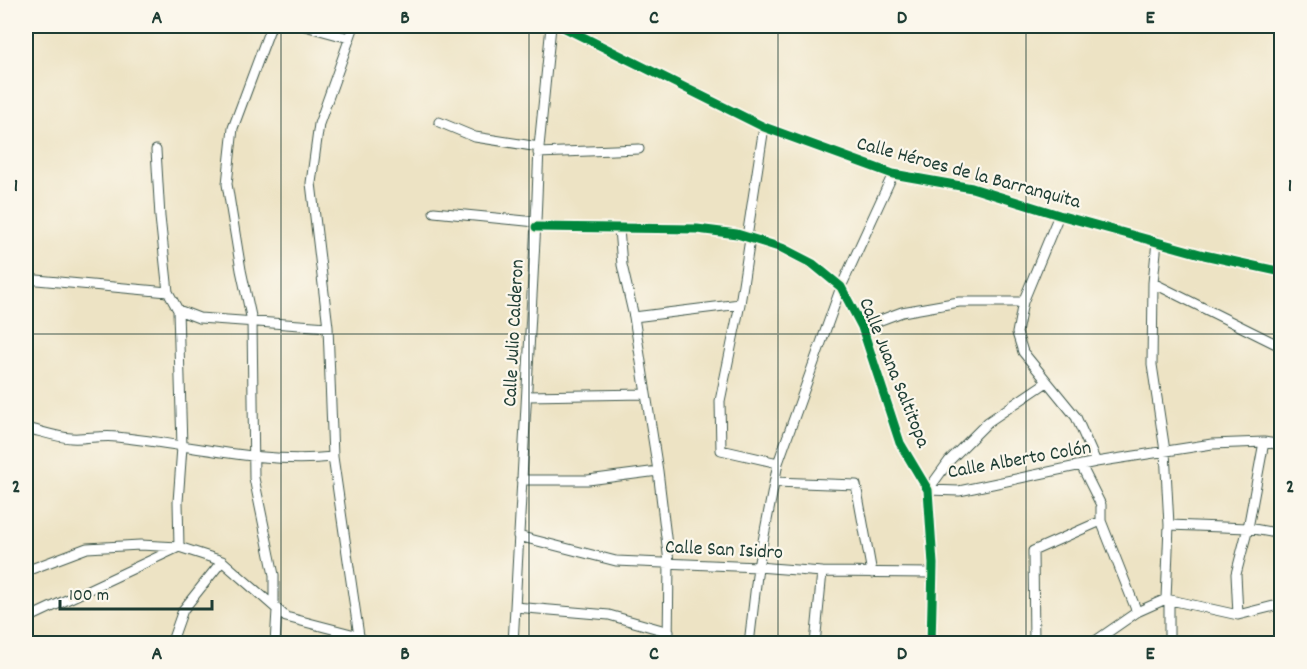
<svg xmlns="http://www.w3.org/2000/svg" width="1307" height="669" viewBox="0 0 1307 669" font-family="Dekko,sans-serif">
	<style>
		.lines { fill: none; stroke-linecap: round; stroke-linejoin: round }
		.street-casing { stroke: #3e564a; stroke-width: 11 }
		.street { stroke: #fff; stroke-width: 9 }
		.cycleway-casing { stroke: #fbf7ec; stroke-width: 13 }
		.cycleway { stroke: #00873e; stroke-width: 9 }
		.grid { fill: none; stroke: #1f3d34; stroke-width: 1.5; stroke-opacity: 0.55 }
		.labels { text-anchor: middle; stroke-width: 4.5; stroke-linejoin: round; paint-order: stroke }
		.street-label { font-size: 20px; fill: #1f3d34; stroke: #fbf7ec }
		.neatline { fill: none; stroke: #1f3d34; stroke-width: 2 }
		.grid-label { font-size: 20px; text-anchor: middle; font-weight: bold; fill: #1f3d34 }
	</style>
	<rect width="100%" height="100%" fill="#fbf7ec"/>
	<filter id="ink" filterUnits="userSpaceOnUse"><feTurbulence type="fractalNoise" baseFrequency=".0167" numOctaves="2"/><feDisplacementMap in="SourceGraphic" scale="12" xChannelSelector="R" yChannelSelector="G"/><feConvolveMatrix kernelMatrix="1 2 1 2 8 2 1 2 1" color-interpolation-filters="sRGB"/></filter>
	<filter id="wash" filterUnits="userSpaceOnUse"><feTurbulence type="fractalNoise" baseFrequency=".008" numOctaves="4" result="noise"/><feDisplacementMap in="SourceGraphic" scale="24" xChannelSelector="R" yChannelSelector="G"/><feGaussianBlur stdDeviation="1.35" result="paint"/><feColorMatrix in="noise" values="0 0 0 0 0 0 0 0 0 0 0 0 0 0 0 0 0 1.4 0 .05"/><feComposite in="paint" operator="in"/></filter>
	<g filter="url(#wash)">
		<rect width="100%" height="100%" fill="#ede3c4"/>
	</g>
	<g filter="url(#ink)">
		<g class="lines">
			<defs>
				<path id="street" d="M271 26 233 128 227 184 241 270 252 321 254 478 274 575V606
					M305 26 349 38
					M354 26 319 124 311 183 328 327 333 457 359 636
					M561 26 764 127 893 174 972 188 1059 215 1204 255 1282 272
					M439 122 475 137 539 147
					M538 153 639 149
					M434 212 536 222
					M1059 215 1023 302 1017 333 1023 352 1076 417 1096 462
					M536 227 697 229 737 234 782 248 813 264 841 287 862 327 900 443 928 490 933 564 931 644
					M619 229 622 265 634 317 658 471 669 562 668 644
					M747 237 764 127
					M750 239 740 304 720 401 721 450 778 463
					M1157 241 1153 283 1152 365 1165 451 1169 525 1166 599
					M26 279 168 292
					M1153 283 1282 347
					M178 310 199 318 328 327
					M634 317 740 304
					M862 327 902 312 959 302H1023
					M527 396 646 394
					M26 428C40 431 56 437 71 438 86 439 102 435 117 437 188 444 261 465 333 457
					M1081 465 1101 505V521L1137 612
					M521 480H588L658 471
					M775 482 856 485 872 573
					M928 490 959 491 1096 462 1212 444 1264 442 1282 445
					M928 490 949 461 988 422 1047 382
					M1169 525 1248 528 1282 534
					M518 536 616 561 758 567 822 572 932 573
					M26 571 87 548 140 545 179 547 222 561 286 617 359 636 368 644
					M1169 600V644
					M515 607 609 615 669 632
					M1238 615 1236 574 1248 528 1264 442
					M26 619 179 547 178 502 182 447 178 310 168 292 160 217 156 150
					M171 644 183 610 222 561
					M275 644 277 610
					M513 644 536 222 539 147 551 26
					M749 644 758 567 778 463 841 287 893 174
					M815 644 822 572
					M1034 644 1033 551 1101 521
					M1091 644 1137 612 1166 599 1238 615 1282 604"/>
			</defs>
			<!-- street casing -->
			<use href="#street" class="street-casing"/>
			<!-- street -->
			<use href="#street" class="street"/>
			<defs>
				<path id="cycleway" d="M561 26 764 127 893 174 972 188 1059 215 1204 255 1282 272
					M536 227 697 229 737 234 782 248 813 264 841 287 862 327 900 443 928 490 933 564 931 644"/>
			</defs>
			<!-- cycleway casing -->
			<use href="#cycleway" class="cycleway-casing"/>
			<!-- cycleway -->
			<use href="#cycleway" class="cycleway"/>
		</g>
	</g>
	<!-- grid -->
	<path class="grid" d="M281 26V644M529 26V644M778 26V644M1026 26V644M26 334H1282"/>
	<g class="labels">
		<!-- street labels -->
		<g class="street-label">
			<text transform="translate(969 171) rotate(15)" y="7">Calle Héroes de la Barranquita</text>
			<text transform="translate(512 333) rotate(-87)" y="7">Calle Julio Calderon</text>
			<text transform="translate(896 372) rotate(68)" y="7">Calle Juana Saltitopa</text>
			<text transform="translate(1019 458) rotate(-10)" y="7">Calle Alberto Colón</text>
			<text transform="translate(724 548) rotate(3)" y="7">Calle San Isidro</text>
		</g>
	</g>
	<!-- margin -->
	<rect width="1307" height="669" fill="none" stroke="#fbf7ec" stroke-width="66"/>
	<!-- scale -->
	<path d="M60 600v9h152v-9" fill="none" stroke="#1f3d34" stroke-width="3"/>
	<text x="69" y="600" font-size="18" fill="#1f3d34" stroke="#fbf7ec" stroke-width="4.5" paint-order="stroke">100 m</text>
	<rect x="33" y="33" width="1241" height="603" class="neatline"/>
	<g class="grid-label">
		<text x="157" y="23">A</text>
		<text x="405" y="23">B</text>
		<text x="654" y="23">C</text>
		<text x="902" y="23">D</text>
		<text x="1150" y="23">E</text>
		<text x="16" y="191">1</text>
		<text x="1290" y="191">1</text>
		<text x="16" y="492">2</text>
		<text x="1290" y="492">2</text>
		<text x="157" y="659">A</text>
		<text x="405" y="659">B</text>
		<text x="654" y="659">C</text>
		<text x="902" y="659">D</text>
		<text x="1150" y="659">E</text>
	</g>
</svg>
